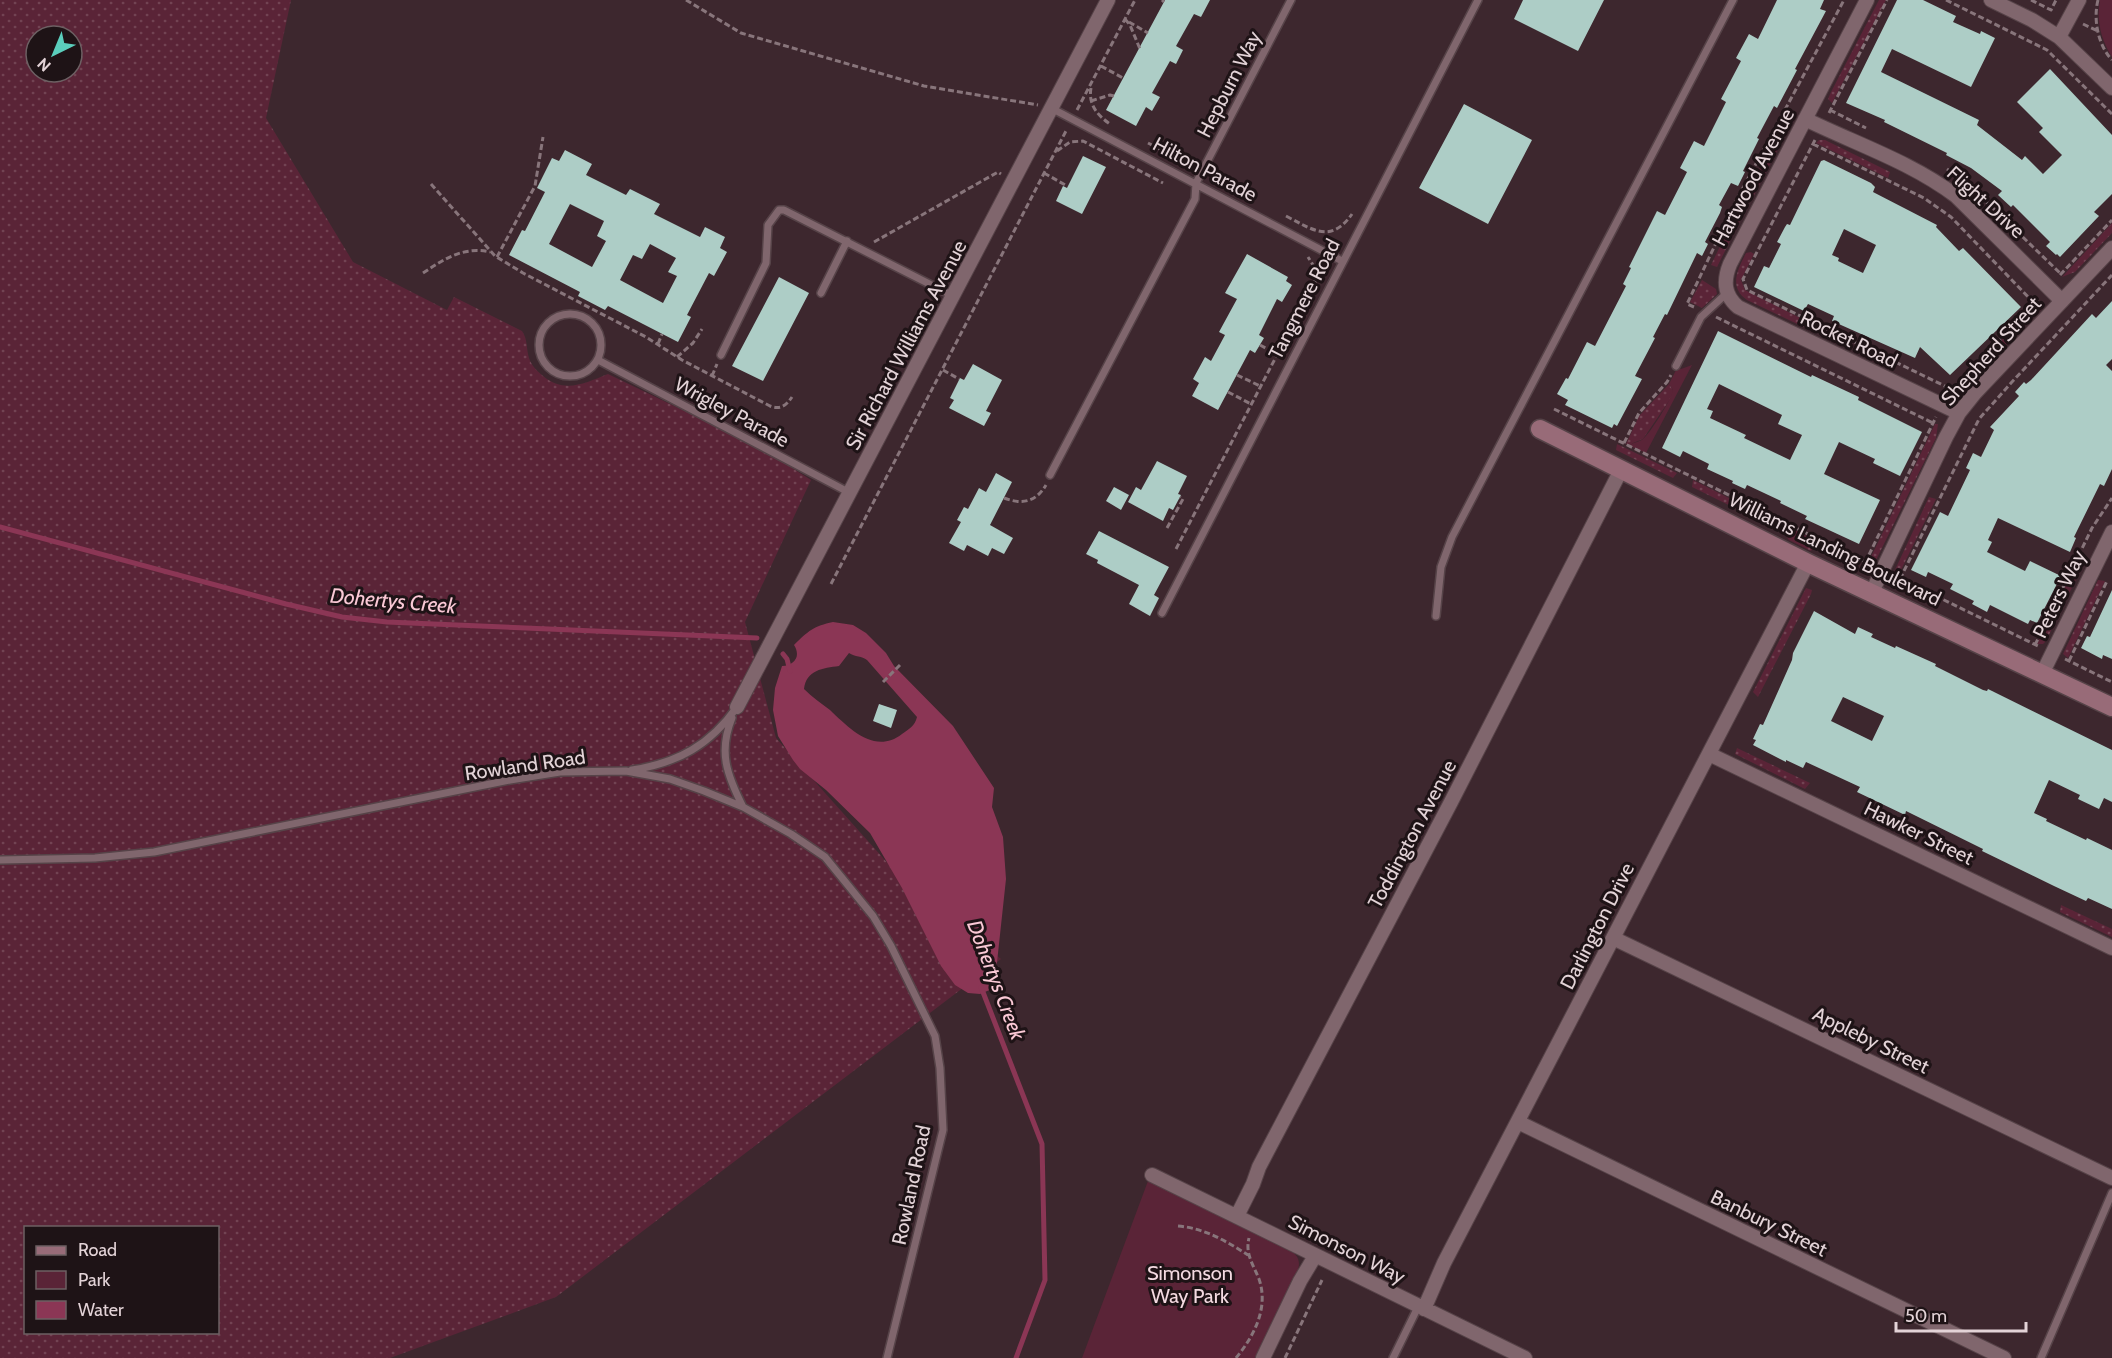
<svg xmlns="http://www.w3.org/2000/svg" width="2112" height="1358" viewBox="0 0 2112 1358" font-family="Cabin,sans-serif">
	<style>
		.grass { fill: url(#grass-dots); fill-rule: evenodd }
		.green { fill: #5a2437 }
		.water { fill: #8b3655; fill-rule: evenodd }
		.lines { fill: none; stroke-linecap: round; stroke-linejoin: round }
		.stream { stroke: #8b3655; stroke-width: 5 }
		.building { fill: #adcdc6; fill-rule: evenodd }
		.lane-casing { stroke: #564348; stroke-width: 10 }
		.street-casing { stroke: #564348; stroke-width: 16 }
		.secondary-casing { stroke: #564348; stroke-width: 21 }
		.path { stroke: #88757b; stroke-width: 3; stroke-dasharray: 6 3; stroke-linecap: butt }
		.lane { stroke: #80666d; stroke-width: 7 }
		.street { stroke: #80666d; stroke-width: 14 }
		.secondary { stroke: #986b78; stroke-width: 18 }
		.labels { text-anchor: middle; stroke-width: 6; stroke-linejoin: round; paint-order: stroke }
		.street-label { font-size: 20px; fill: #e3d3d7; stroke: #1e1316 }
		.park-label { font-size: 20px; fill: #f4dae1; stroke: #1e1316 }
		.water-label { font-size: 21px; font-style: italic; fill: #fbc9d6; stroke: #1e1316 }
	</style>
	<defs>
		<pattern id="grass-dots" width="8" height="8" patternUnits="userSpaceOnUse" patternTransform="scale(1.5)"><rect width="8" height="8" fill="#5a2437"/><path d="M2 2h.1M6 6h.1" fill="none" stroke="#724353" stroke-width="1.8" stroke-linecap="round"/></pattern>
	</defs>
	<rect width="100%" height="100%" fill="#3d272e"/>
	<!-- grass -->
	<path class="grass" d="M0 0H291L266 118 353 262 447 310 454 297 522 331C528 340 526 348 529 358 531 365 537 371 543 376 565 394 585 383 608 374L761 448 811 480 745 622 776 738 892 868 1001 959 556 1297 390 1358H0ZM36 36H72V72H36ZM26 1228H218V1332H26Z
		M1879 0H1886L1832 103 1828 99 1831 92Z
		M1819 140H1825L1890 172 1888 178 1816 143Z
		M1773 142 1779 147 1753 197 1746 195Z
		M1737 211 1743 215 1717 267 1711 265Z
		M2112 223V233L2075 272 2062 277Z
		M1751 252 1754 254 1741 280 1745 290 1816 326 1812 331 1747 300C1728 287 1738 269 1746 253Z
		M1702 280 1716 289 1717 294 1702 308 1690 302Z
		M2014 327 2017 333 1964 390 1954 395 1960 385Z
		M1669 384 1673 390V395L1643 439 1633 443 1630 446 1626 444 1639 416Z
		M1935 424H1938L1936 438 1876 560 1874 562 1869 561Z
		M1617 444 1677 473 1673 478 1616 450Z
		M1693 480 1751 509 1747 514 1692 487Z
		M1929 497 1936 499 1898 576 1894 572Z
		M1768 517 1817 541 1811 551 1789 540 1781 530 1767 524Z
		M2074 568 2080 571 2046 641 2043 644H2037Z
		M2098 580 2105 581 2068 658 2063 654Z
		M1806 588 1812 590 1811 594 1758 697 1753 692Z
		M1737 748 1810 783 1805 789 1735 754Z
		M2061 905 2112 929V937L2060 912Z"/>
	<!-- green -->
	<path class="green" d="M2100 0H2112V57C2101 40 2096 20 2100 0Z
		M1692 365 1646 453 1630 446C1634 441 1638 443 1643 439 1649 435 1673 397 1673 390L1669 384 1677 368 1681 369Z
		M1148 1181 1288 1249C1297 1254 1301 1260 1298 1270L1256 1358H1082Z"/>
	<!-- water -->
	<path class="water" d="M833 622 853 625 866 633 886 653 894 666 953 726 994 788 992 807 1003 837 1006 879 995 981 992 989 980 994 968 993 955 985 941 966 902 888 870 833 826 790 800 769 793 760 778 736 773 710 775 688 782 666C795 665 801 656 794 645 808 631 814 626 833 622ZM849 653C855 657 862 656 867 660L917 717C915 726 909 729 902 734 875 755 850 729 830 710 821 703 812 697 804 689 806 670 823 668 839 666Z"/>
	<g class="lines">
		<!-- stream -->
		<path class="stream" d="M0 527 286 604 342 617 387 622 757 638
			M783 654 787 659 790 671
			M981 987 1042 1144 1045 1280 1016 1358"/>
	</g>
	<!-- building -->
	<path class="building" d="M1165 0H1210L1201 17 1194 14 1176 46 1183 50 1176 64 1170 61 1152 93 1160 97 1152 111 1146 107 1136 126 1106 110Z
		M1523 0H1604L1578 51 1514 19Z
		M1777 0H1824L1820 9 1826 11 1795 69 1797 70 1777 108 1774 106 1757 138 1759 139 1743 171 1745 172 1738 186 1731 183 1719 205 1722 207 1720 213 1705 242 1708 244 1702 256 1697 253 1667 315 1665 314 1653 337 1655 338 1635 376 1642 379 1617 426 1614 424 1612 428 1565 405 1568 400 1557 394 1566 378 1568 379 1587 342 1595 346 1626 286 1623 284 1631 268 1629 267 1657 211 1665 215 1687 172 1680 168 1694 141 1704 146 1726 102 1721 99 1741 61 1736 58 1749 34 1758 39Z
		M1897 0H1923L1956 16 1953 22 1980 34 1981 31 1995 38 1971 87 1892 49 1881 72 1979 120 1977 125 2022 160 2025 156 2043 174 2062 155 2039 132 2043 128 2017 102 2050 69 2112 135V194L2094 212 2099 216 2060 257 2057 254 2056 255 2046 246 2050 242 2013 205 2011 207 1998 195 2002 191 1971 168 1946 155 1947 153 1884 122 1885 120 1846 103Z
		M1464 104 1532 140 1488 224 1419 188Z
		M565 150 592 164 586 175 626 195 630 189 660 204 654 214 700 237 705 227 725 237 720 248 727 252 714 276 709 273 687 315 691 317 678 342 608 306 605 310 578 296 580 292 509 255 522 230 525 231 545 192 537 188 552 158 559 161ZM570 204 604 221 597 236 606 241 592 267 549 244ZM650 244 676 258 668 272 677 276 663 303 620 280 633 255 642 259Z
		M1083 156 1106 167 1082 214 1056 201 1063 186 1067 188Z
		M1824 160 1871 183 1875 187 1873 192 1937 225 1936 227 1959 251 1963 248 2021 307 1950 375 1920 347 1915 358 1832 321 1834 316 1808 304 1804 311 1754 287 1764 266 1769 268 1781 244 1777 242 1785 227 1787 224 1790 225 1821 161ZM1844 229 1876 245 1863 273 1838 261 1839 258 1832 255Z
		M1247 254 1288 277 1286 281 1292 285 1282 302 1277 299 1259 335 1264 338 1255 353 1250 350 1218 410 1192 396 1199 383 1193 379 1205 357 1211 361 1225 335 1219 332 1237 299 1225 293Z
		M779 277 809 293 763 381 732 366Z
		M2112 301V359L2106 365 2112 371V469L2104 486 2100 484 2074 537 2076 538 2070 552 1998 518 1988 540 1992 542 1987 552 2025 571 2030 561 2061 576 2037 623 2030 620 2028 624 1990 605 1987 612 1972 604 1974 601 1950 589 1953 584 1928 572 1926 577 1911 570 1940 512 1948 516 1970 470 1966 468 1973 453 1981 457 1994 430 1990 427 2019 396 2015 392 2024 382 2026 384 2031 380 2092 314 2096 318Z
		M1718 331 1811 377 1812 375 1859 397 1858 400 1922 432 1900 476 1873 463 1875 459 1839 442 1824 474 1880 500 1859 544 1805 519 1807 516 1780 503 1781 501 1747 485 1745 489 1732 483 1733 481 1707 469 1709 464 1683 451 1680 457 1662 448ZM1719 384 1782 415 1778 424 1802 435 1790 460 1744 438 1746 435 1710 418 1713 411 1707 409Z
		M973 364 1002 380 986 411 991 413 984 426 949 408 954 400 950 398 960 378 964 380Z
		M1157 461 1187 476 1178 494 1181 495 1173 510 1169 508 1163 521 1128 502 1136 487 1141 490Z
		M996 473 1012 482 990 525 1013 538 1004 554 992 548 988 556 967 545 964 551 949 543 961 522 957 520 964 507 968 509 979 488 986 492Z
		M1114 487 1129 495 1121 510 1106 501Z
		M1099 531 1169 567 1154 595 1159 598 1150 616 1129 604 1139 585 1097 563 1098 560 1086 554Z
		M2112 590V659L2103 655 2102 659 2081 648 2087 636 2090 637Z
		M1814 611 1855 634 1858 627 1873 634 1871 637 1895 648 1896 646 1936 664 1935 666 1983 690 1987 691 1988 689 2112 750V802L2104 798 2099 809 2078 799 2080 795 2049 780 2034 813 2047 819 2046 821 2086 840 2087 838 2112 850V909L2088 898 2086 901 2054 886 1982 851 1983 849 1906 811 1905 815 1857 792 1860 787 1806 762 1803 768 1786 760V762L1753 745 1756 740 1753 739 1760 724 1763 725 1792 660 1793 653ZM1843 697 1884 716 1872 741 1831 721Z
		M879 704 897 710 891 728 873 721Z"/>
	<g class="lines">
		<defs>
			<path id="lane" d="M1051 108 1342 261
				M821 293 847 241
				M539 345a31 31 0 1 1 62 0a31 31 0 1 1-62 0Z
				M721 355 766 263 768 225 779 210H784L953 296
				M598 360 850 493
				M1676 366 1701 317 1727 293
				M1050 475 1195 199 1196 183 1291 0
				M1162 613 1478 0
				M1436 616 1441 567 1452 537 1733 0
				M732 718C718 752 727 775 743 807
				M632 770C678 763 710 745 737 707
				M0 860 95 858 154 852 510 780 560 772 626 771 670 779 704 791 743 807 791 834 825 857 873 916 891 946 935 1036 940 1068 943 1130 887 1358
				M1393 1358 1418 1307
				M2041 1358 2112 1193"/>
			<path id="street" d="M1867 0 1730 264C1723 281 1724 295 1738 307L1959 413
				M1991 0 2032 20 2059 37 2112 88
				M2059 37 2079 0
				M1805 119C1856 144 1911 162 1956 196L2062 301
				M1872 592 1946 437 1959 413 1975 393 2112 248
				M2042 674 2112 532
				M737 707 1108 0
				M1709 754 2112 948
				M1613 938 2112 1178
				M1518 1122 2004 1358
				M1152 1175 1525 1358
				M1237 1216 1253 1184 1259 1167 1451 802 1621 470
				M1424 1309 1444 1263 1808 563
				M1263 1358 1300 1281 1315 1256"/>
			<path id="secondary" d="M1540 429 1808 563 2112 707"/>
		</defs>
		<!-- lane casing -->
		<use href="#lane" class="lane-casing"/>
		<!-- street casing -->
		<use href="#street" class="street-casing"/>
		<!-- secondary casing -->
		<use href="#secondary" class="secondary-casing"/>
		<!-- path -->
		<path class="path" d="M686 0 741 33 924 86 1038 105
			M1162 0 1164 2
			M1946 0 2047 50 2112 114
			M2031 0 2051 10 2056 0
			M2098 0C2093 20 2098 45 2112 60
			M1125 19 1130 25 1140 49
			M1129 22 1148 33
			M2083 24 2098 31
			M1101 66 1123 78
			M1091 88C1088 104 1097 115 1110 124
			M1091 101 1110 95 1114 96
			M1077 110 1135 0
			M1830 110 1866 128
			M1829 113 1887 0
			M1815 140 1743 279 1747 290 1953 390 1951 394
			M1148 143 1193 166
			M1813 144 1924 198 1951 217 2034 303
			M1057 151 1070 142 1083 141 1163 183
			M1947 169 1966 182
			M1044 173 1067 186
			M1212 176 1230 186
			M431 184 495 256 523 273 646 337 682 360 770 406C780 410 786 406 792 397
			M1971 187 2061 274
			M1286 216C1313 230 1331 244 1352 214
			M874 242 998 172 1001 174
			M497 257 535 186 543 137
			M423 273C444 259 464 246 490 252
			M2060 275 2112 220
			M1694 307 1687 304 1737 199 1844 0
			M1716 317 1933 423
			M658 344 662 334
			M1260 345 1277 354
			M677 357 693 343 702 329
			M943 370 959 379
			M1237 375 1260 386
			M712 376 717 364
			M1954 390 2039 298
			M1228 392 1251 404
			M1554 409 1865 562
			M1624 443 1639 413 1667 382 1671 375
			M1004 498C1022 505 1036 502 1046 485
			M1167 528 1183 499 1180 497
			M1176 549 1315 282 1313 265 1308 257
			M1865 563 1936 417
			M1895 576 2040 647
			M1900 579 1979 419 2011 383 2112 275
			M831 584 1067 129
			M2035 645 2092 528 2112 498
			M2065 659 2112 682
			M2069 661 2107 581
			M883 682 900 665
			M1178 1226C1204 1228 1226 1241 1248 1255
			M1236 1358C1254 1336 1269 1308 1259 1279 1253 1264 1245 1254 1249 1238
			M1285 1358 1322 1280"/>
		<!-- lane -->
		<use href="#lane" class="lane"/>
		<!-- street -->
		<use href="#street" class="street"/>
		<!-- secondary -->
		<use href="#secondary" class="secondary"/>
	</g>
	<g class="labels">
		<!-- street labels -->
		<g class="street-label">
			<text transform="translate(1229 84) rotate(-63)" y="7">Hepburn Way</text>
			<text transform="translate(1205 169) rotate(28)" y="7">Hilton Parade</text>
			<text transform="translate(1753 177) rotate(-62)" y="7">Hartwood Avenue</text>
			<text transform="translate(1986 202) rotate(42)" y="7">Flight Drive</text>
			<text transform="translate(1304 299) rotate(-63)" y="7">Tangmere Road</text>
			<text transform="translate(1849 339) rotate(26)" y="7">Rocket Road</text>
			<text transform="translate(906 345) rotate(-62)" y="7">Sir Richard Williams Avenue</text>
			<text transform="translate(1991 351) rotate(-48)" y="7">Shepherd Street</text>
			<text transform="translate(732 412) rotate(28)" y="7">Wrigley Parade</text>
			<text transform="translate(1835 549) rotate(26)" y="7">Williams Landing Boulevard</text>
			<text transform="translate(2059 594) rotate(-64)" y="7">Peters Way</text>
			<text transform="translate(525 765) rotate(-8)" y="7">Rowland Road</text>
			<text transform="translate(1919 833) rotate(26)" y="7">Hawker Street</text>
			<text transform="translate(1412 834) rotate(-62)" y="7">Toddington Avenue</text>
			<text transform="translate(1597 926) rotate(-63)" y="7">Darlington Drive</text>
			<text transform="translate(1871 1040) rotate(26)" y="7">Appleby Street</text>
			<text transform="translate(911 1185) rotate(-78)" y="7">Rowland Road</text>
			<text transform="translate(1769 1223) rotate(26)" y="7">Banbury Street</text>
			<text transform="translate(1347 1249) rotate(27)" y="7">Simonson Way</text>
		</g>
		<!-- park labels -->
		<g class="park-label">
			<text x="1190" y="1280">Simonson<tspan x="1190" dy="23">Way Park</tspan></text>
		</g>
		<!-- water labels -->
		<g class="water-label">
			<text transform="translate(393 601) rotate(5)" y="7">Dohertys Creek</text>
			<text transform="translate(996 980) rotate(69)" y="7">Dohertys Creek</text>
		</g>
	</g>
	<!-- legend -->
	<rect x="24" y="1226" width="195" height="108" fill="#1e1316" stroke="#6d6063" stroke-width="1.5"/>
	<rect x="36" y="1246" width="30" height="9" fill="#986b78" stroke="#6d6063" stroke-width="1.5"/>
	<text x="78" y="1256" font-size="18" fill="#e3d3d7">Road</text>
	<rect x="36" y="1271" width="30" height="18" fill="#5a2437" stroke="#6d6063" stroke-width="1.5"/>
	<text x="78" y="1286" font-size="18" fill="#e3d3d7">Park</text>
	<rect x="36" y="1301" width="30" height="18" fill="#8b3655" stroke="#6d6063" stroke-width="1.5"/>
	<text x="78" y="1316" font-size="18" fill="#e3d3d7">Water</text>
	<!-- north arrow -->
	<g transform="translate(54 54) rotate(223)"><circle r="28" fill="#1e1316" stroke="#6d6063" stroke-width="1.5"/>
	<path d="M0-4.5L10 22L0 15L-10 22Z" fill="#5bcebc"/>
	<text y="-9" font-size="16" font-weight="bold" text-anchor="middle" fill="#e3d3d7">N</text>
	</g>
	<!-- scale -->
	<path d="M1896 1322v9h130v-9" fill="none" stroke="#e3d3d7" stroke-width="3"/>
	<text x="1905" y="1322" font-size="18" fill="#e3d3d7" stroke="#1e1316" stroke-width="4.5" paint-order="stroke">50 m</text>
</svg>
